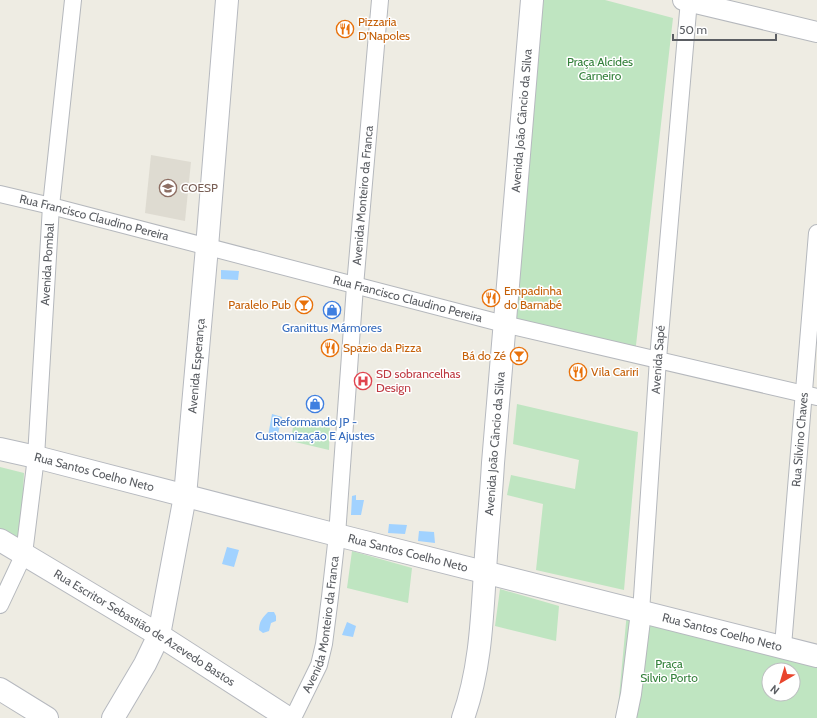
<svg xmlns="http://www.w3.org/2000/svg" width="817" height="718" viewBox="0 0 817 718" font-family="Cabin,sans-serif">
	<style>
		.education { fill: #dedbd1 }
		.green { fill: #bfe5c1; fill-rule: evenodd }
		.water { fill: #a1d2ff }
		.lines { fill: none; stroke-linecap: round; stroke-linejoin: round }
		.minor-casing { stroke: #b5b8bd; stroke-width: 18 }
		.tertiary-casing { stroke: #b5b8bd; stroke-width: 22 }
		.secondary-casing { stroke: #b6b9bf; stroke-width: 24 }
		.minor { stroke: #fff; stroke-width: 16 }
		.tertiary { stroke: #fff; stroke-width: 20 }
		.secondary { stroke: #fff; stroke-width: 22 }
		.labels { text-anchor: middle; stroke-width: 3; stroke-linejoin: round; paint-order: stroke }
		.food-label { font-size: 12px; fill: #c56008; stroke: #fff; text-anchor: start }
		.park-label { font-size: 12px; fill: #34813b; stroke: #fff }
		.street-label { font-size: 12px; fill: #5b5e63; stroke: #fff }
		.education-label { font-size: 12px; fill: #785e54; stroke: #fff; text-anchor: start }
		.shop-label { font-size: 12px; fill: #366cbe; stroke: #fff }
		.health-label { font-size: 12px; fill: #be3a42; stroke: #fff; text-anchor: start }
	</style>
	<rect width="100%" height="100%" fill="#eeece3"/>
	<!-- education -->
	<path class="education" d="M151 155 191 162 185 221 145 213Z"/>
	<!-- green -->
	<path class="green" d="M539 0H605L673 18 635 354 512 326Z
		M517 404 638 432 624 590 536 570 543 504 507 495 511 475 575 489 579 460 513 444Z
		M294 419 330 425 329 450 291 441Z
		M0 467 24 473 20 555 0 542Z
		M352 551 412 568 408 603 347 588Z
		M500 589 559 606 556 641 495 626Z
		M627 612 817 659V718H617ZM769 670H793V694H769Z"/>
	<!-- water -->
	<path class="water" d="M221 270 239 271 238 280 221 279Z
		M272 414 282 417 277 438 268 436Z
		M356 495V500H364L361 515H351L352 496Z
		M389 524 407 525 405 534 388 533Z
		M419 531 434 532 435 543 418 541Z
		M227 547 239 550 234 567 222 564Z
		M268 612H274L276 616V621L271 623 269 631 263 633 259 630C259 622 262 618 268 612Z
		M347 622 356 626 353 637 342 635Z"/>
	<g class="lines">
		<defs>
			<g id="minor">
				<path id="s1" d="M0 194 51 206 504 324 817 397"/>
				<path id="s2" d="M0 605 24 554 36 457 51 206 73 0"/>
				<path id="s3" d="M641 612 658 359 689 0"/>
				<path id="s4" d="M783 646 817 233"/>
				<path id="s5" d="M293 718 319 665 324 644 330 597 337 535 355 286 380 0"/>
			</g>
			<path id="tertiary" d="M683 0 817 32
				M626 718 631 694 641 612"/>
			<g id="secondary">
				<path id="s6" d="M0 449 36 457 337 535 817 656"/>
				<path id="s7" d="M0 540 159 635 288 718"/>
				<path d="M0 689 47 718"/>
				<path id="s8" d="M113 718 145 664 159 635 185 496 207 247 227 0"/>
				<path id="s9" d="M463 718C480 671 482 621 485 571 487 535 491 499 493 463 506 308 519 154 532 0"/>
			</g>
		</defs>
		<!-- minor casing -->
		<use href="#minor" class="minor-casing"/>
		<!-- tertiary casing -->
		<use href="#tertiary" class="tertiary-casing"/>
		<!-- secondary casing -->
		<use href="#secondary" class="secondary-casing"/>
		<!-- minor -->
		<use href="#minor" class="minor"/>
		<!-- tertiary -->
		<use href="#tertiary" class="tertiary"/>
		<!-- secondary -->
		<use href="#secondary" class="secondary"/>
	</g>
	<!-- icons -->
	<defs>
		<symbol id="restaurant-ring" viewBox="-11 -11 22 22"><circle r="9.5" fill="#fff" stroke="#e8710a" stroke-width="1.5"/><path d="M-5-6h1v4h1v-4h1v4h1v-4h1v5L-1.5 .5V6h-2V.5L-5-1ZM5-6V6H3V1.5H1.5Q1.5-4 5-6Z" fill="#e8710a"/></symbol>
		<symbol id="university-ring" viewBox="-11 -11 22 22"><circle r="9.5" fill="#fff" stroke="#8d6e63" stroke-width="1.5"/><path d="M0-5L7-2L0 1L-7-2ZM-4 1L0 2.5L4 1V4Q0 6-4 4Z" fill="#8d6e63"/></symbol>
		<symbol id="bar-ring" viewBox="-11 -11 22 22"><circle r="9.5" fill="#fff" stroke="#e8710a" stroke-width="1.5"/><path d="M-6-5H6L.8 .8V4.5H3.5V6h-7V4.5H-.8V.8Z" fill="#e8710a"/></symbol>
		<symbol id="shop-ring" viewBox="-11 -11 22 22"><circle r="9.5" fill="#fff" stroke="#3f7fe0" stroke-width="1.5"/><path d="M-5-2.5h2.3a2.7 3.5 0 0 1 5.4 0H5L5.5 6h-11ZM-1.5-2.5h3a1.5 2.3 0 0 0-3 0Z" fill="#3f7fe0"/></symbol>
		<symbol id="hospital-ring" viewBox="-11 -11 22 22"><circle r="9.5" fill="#fff" stroke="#e0444e" stroke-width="1.5"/><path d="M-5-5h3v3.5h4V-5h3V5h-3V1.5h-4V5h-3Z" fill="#e0444e"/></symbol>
	</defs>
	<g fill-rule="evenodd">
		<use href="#restaurant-ring" x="335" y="19" width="20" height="20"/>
		<use href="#university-ring" x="158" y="178" width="20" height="20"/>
		<use href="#restaurant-ring" x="481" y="288" width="20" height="20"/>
		<use href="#bar-ring" x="294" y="295" width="20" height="20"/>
		<use href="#shop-ring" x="322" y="300" width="20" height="20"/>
		<use href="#restaurant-ring" x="320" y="338" width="20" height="20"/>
		<use href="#bar-ring" x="509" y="346" width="20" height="20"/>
		<use href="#restaurant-ring" x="568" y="362" width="20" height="20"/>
		<use href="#hospital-ring" x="353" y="371" width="20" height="20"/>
		<use href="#shop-ring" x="305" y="394" width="20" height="20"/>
	</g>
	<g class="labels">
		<!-- food labels -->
		<g class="food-label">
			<text x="358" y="26">Pizzaria<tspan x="358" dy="14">D'Napoles</tspan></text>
			<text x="504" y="295">Empadinha<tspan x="504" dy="14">do Barnabé</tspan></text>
			<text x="291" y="309" text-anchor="end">Paralelo Pub</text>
			<text x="343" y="352">Spazio da Pizza</text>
			<text x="506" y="360" text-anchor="end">Bá do Zé</text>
			<text x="591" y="376">Vila Cariri</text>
		</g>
		<!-- park labels -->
		<g class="park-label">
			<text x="600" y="66">Praça Alcides<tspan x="600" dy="14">Carneiro</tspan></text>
			<text x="669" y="668">Praça<tspan x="669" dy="14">Silvio Porto</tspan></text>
		</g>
		<!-- street labels -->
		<g class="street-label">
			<text dy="4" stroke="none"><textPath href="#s9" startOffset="601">Avenida João Câncio da Silva</textPath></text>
			<text dy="4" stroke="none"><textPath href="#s5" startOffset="531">Avenida Monteiro da Franca</textPath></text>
			<text dy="4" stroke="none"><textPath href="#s1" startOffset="97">Rua Francisco Claudino Pereira</textPath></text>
			<text dy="4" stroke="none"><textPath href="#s2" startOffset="347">Avenida Pombal</textPath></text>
			<text dy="4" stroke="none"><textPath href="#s1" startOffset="421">Rua Francisco Claudino Pereira</textPath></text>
			<text dy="4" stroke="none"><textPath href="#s3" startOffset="253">Avenida Sapé</textPath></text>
			<text dy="4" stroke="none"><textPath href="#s8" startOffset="367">Avenida Esperança</textPath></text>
			<text dy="4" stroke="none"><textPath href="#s4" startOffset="207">Rua Silvino Chaves</textPath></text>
			<text dy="4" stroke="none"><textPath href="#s9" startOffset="277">Avenida João Câncio da Silva</textPath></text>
			<text dy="4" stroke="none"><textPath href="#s6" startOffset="97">Rua Santos Coelho Neto</textPath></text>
			<text dy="4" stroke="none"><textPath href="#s6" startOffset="421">Rua Santos Coelho Neto</textPath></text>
			<text dy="4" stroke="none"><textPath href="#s5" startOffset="99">Avenida Monteiro da Franca</textPath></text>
			<text dy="4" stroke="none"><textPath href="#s7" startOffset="169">Rua Escritor Sebastião de Azevedo Bastos</textPath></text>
			<text dy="4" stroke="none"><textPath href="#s6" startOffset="745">Rua Santos Coelho Neto</textPath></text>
		</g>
		<!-- education labels -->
		<g class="education-label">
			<text x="181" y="192">COESP</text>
		</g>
		<!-- shop labels -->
		<g class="shop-label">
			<text x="332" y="332">Granittus Mármores</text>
			<text x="315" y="426">Reformando JP -<tspan x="315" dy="14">Customização E Ajustes</tspan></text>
		</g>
		<!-- health labels -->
		<g class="health-label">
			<text x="376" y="378">SD sobrancelhas<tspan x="376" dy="14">Design</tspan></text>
		</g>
	</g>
	<!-- north arrow -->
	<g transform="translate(781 682) rotate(218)"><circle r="19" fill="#ffffff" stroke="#bdbfc1"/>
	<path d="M0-3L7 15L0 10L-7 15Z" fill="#e9452d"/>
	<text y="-6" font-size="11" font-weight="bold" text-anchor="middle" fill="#5b5e63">N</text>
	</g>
	<!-- scale -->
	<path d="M673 34v6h103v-6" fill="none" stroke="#5b5e63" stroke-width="2"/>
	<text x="679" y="34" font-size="12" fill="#5b5e63" stroke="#ffffff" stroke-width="3" paint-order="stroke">50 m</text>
</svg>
